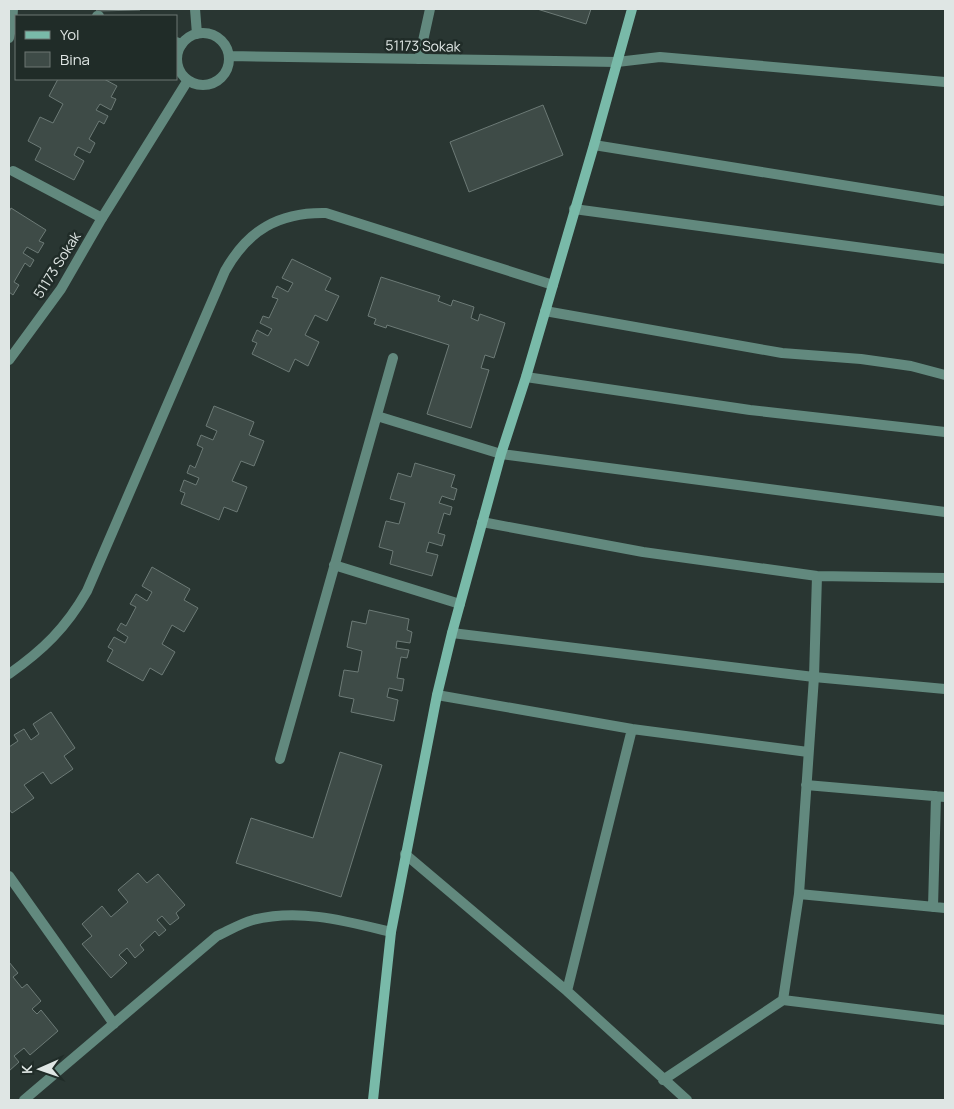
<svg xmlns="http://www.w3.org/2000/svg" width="954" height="1109" viewBox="0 0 954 1109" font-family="Manrope,sans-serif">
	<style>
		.building { fill: #3e4b47; stroke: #6c7a76 }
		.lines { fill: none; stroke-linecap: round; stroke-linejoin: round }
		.lane { stroke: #62897e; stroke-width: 10 }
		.street { stroke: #62897e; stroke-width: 10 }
		.secondary { stroke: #79baa9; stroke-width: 10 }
		.labels { text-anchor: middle; stroke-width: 5; stroke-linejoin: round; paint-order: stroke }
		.street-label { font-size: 14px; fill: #dfe6e4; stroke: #202c28 }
	</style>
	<rect width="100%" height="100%" fill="#293632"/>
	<!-- building -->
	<path class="building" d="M96 9H140V10L97 11Z
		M537 9H591L586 24Z
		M58 79H104L117 86 111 97 116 99 111 110 100 104 96 110 108 116 104 124 99 121 89 139 95 143 90 153 78 147 74 155 84 161 74 180 35 160 41 148 28 141 40 117 53 123 63 104 49 96Z
		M543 105 563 155 469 192 450 142Z
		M11 208 46 230 39 241 44 243 38 253 27 247 23 253 34 260 30 267 25 263 14 282 19 285 13 295 9 292V212Z
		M292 259 331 278 325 290 339 296 327 321 315 315 305 335 319 342 308 366 295 359 289 372 252 354 257 343 252 341 257 330 268 336 272 329 260 323 263 316 269 318 278 299 272 297 277 286 288 292 293 283 282 278Z
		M381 277 440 296 438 301 451 306 453 300 474 307 471 318 478 321 480 314 505 323 494 358 485 355 481 368 489 370 471 428 427 414 449 345 387 325 386 328 374 324 376 319 368 316Z
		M214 406 254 422 249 435 264 441 254 466 241 461 232 481 247 487 237 512 224 507 219 520 181 504 185 493 180 491 184 480 196 485 199 478 187 473 190 465 195 468 203 448 197 445 201 435 213 440 217 431 206 426Z
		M415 463 455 475 451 487 457 489 454 500 442 496 439 503 452 507 450 515 444 513 438 533 445 535 442 546 429 542 426 552 438 555 432 576 390 564 393 551 379 547 386 521 399 524 405 503 390 499 398 473 411 477Z
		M152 567 190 589 184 600 198 608 184 632 172 625 162 644 175 652 162 675 150 668 143 681 107 661 113 650 108 647 114 637 125 643 128 637 117 630 121 623 126 626 136 607 130 604 136 594 147 601 152 592 142 586Z
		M369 610 409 619 407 630 412 632 410 643 397 641 396 648 409 650 407 658 401 657 397 678 404 679 402 691 389 688 387 697 398 700 394 721 351 712 354 699 339 696 344 670 358 672 362 651 347 647 352 621 366 624Z
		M51 712 75 748 64 756 73 769 51 784 43 772 24 785 34 798 12 813 9 809V747L18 741 14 735 24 729 31 740 39 734 33 724Z
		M340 752 382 765 341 897 236 863 251 818 313 838Z
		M138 873 147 883 158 874 185 905 176 913 179 918 170 925 162 916 157 920 166 930 159 936 155 931 140 945 144 950 135 958 127 948 119 955 127 963 111 978 82 944 92 936 82 924 102 906 111 917 128 902 118 890Z
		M9 962 18 973 13 977 22 988 27 984 41 1001 32 1009 37 1014 41 1010 58 1031 30 1055 24 1048 14 1056 19 1062 9 1071Z"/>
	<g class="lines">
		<!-- lane -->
		<path class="lane" d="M97 16H99
			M176 42 182 44
			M419 59 430 9
			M13 171 102 218
			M377 416 501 454
			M334 565 460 604
			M280 759 393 358"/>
		<!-- street -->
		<path class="street" d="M195 9 197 34
			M177 59a26 26 0 1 1 52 0a26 26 0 1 1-52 0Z
			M9 38 12 24 13 9
			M229 56 617 62 660 57 945 82
			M594 145 942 201
			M574 209 945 259
			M545 311 782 353 861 359 911 366 945 375
			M9 360 61 289 102 218 188 80
			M526 377 750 410 945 432
			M501 454 945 512
			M482 522 643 552 817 576 945 578
			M452 633 814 677 945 689
			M9 674C43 650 66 628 87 591L225 271C248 230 279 212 326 213L553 285
			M437 695 632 729 808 752
			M806 785 945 797
			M405 854 567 991 687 1100
			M9 876 114 1024
			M799 894 945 908
			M933 907 936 796
			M567 991 632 729
			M783 1000 799 894 814 677 817 576
			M663 1080 783 1000 945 1020
			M24 1100 217 936C228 931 241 923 253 920 299 908 346 921 391 932"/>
		<!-- secondary -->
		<path class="secondary" d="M373 1100 391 932 437 695 452 633 501 454 526 377 594 145 632 9"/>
	</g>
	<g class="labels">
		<!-- street labels -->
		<g class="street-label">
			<text transform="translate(423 46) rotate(1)" y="5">51173 Sokak</text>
			<text transform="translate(57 265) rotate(-58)" y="5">51173 Sokak</text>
		</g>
	</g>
	<!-- border -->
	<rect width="954" height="1109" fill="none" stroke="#dfe6e4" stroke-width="20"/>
	<!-- legend -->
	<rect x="15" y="15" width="162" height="65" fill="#202c28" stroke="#6c7673"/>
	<rect x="25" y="31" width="25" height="8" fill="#79baa9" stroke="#6c7673"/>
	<text x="60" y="40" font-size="15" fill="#dfe6e4">Yol</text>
	<rect x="25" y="52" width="25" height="15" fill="#3e4b47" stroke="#6c7673"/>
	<text x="60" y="65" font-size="15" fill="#dfe6e4">Bina</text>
	<!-- north arrow -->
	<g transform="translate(40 1069) rotate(268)" stroke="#202c28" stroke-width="4" paint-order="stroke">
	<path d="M0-4L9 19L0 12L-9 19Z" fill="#dfe6e4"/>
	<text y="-8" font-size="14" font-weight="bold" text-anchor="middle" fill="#dfe6e4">K</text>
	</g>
</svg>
